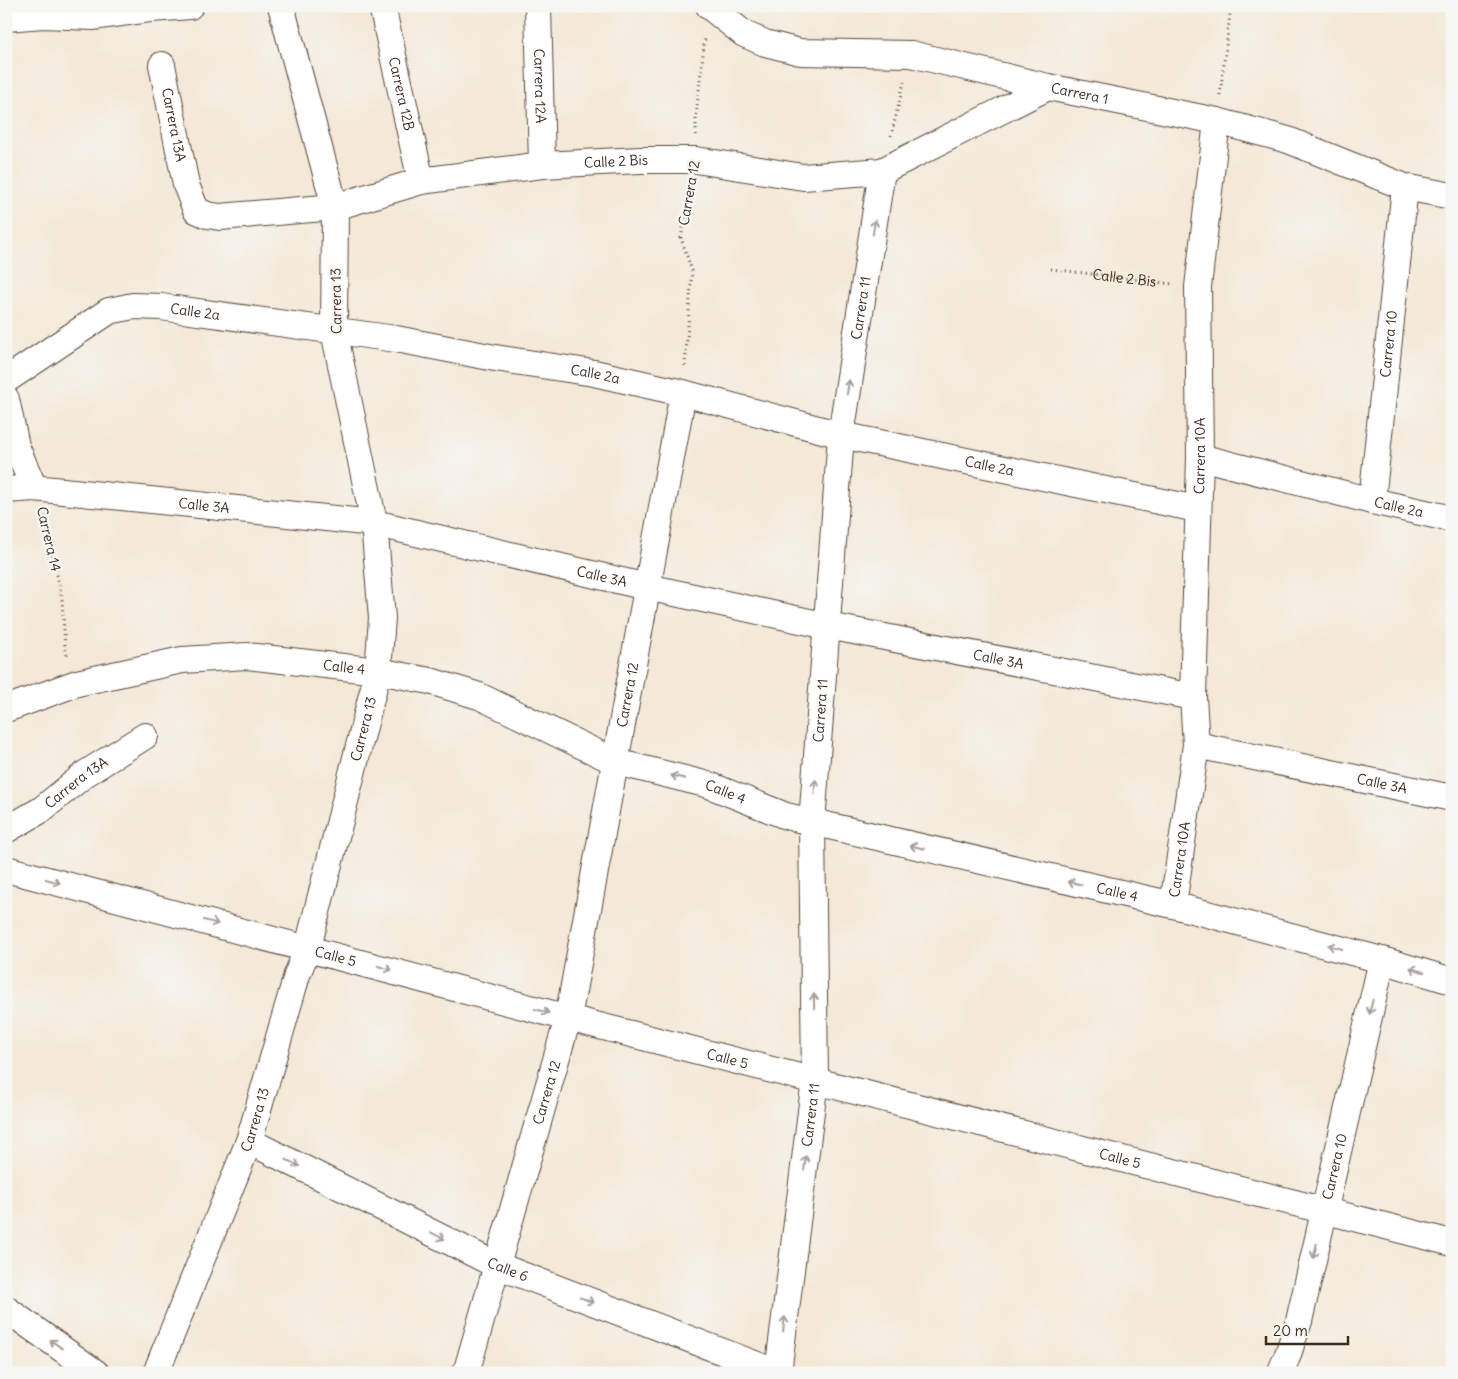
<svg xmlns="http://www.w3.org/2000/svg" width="1458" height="1379" viewBox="0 0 1458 1379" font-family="Delius,sans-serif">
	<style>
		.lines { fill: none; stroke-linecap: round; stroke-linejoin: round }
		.minor-casing { stroke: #57463a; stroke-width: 28 }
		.path { stroke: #57463a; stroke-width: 3; stroke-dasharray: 1 4; stroke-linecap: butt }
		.minor { stroke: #fff; stroke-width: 26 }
		.oneway { stroke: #a79f9a }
		.labels { text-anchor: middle; stroke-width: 5; stroke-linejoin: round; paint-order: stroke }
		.street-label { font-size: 14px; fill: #3b2a1e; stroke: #f6f6f2 }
	</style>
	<rect width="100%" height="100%" fill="#f6f6f2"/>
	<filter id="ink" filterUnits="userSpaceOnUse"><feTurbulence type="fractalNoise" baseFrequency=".02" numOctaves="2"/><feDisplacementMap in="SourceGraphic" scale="10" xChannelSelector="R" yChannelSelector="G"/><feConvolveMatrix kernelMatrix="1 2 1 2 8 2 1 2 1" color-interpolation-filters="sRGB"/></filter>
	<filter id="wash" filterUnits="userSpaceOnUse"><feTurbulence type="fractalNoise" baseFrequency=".0096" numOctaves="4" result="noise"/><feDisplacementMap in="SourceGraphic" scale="20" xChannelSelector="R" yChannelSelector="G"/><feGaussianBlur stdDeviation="1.12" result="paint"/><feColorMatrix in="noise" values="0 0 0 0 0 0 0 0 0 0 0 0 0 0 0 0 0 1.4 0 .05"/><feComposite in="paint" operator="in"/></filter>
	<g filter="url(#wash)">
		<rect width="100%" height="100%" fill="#f4e8d6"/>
	</g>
	<g filter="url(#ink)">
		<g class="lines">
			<defs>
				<g id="minor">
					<path id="s2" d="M382 6 421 181"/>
					<path id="s3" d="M538 6 542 165"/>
					<path id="s4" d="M709 6 744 34 765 43 800 52 911 54 1048 87 1217 121 1288 140 1405 187 1452 196"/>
					<path d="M6 18 43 15 94 17 151 9 190 6"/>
					<path id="s5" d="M162 65 186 185 196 210 207 215 220 217 335 207 421 181 542 165 640 160H696L803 177 882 171 1048 87"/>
					<path id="s6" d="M6 380 109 311 133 306 161 307 396 339 495 358 594 373 683 393 841 435 1197 509"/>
					<path d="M6 399 16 446 34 488"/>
					<path id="s7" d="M1200 457 1372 501 1452 519"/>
					<path id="s8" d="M6 490 34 488 374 523 647 587 828 626 1193 697"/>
					<path id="s9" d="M1372 501 1405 187"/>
					<path id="s10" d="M6 709 77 683 182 660 247 656 378 671 430 681 479 696 616 762 709 785 786 816 1173 905 1382 960 1452 981"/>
					<path id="s11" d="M1196 745 1452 798"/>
					<path id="s12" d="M6 830 41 810 85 774 145 736"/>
					<path id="s13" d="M6 869 568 1018 1452 1243"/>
					<path id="s14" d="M1173 905 1196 745 1193 697 1200 457 1198 287 1217 121"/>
					<path id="s15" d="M249 1141 496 1265 778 1373"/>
					<path d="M6 1309 96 1373"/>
					<path id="s16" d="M156 1373 249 1141 297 975 308 947 378 671 382 618 374 523 334 331 335 207 281 6"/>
					<path id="s17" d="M466 1373 568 1018 683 393"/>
					<path id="s18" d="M778 1373 815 1080 812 823 841 435 882 171"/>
					<path id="s19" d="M1280 1373 1287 1357 1299 1321 1382 960"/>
				</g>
			</defs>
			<!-- minor casing -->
			<use href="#minor" class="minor-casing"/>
			<!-- path -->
			<g class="path">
				<path d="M1220 95 1231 6"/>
				<path d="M696 135V116L705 37"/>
				<path d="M891 136 904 82"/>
				<path id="s1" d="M1051 269 1173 284"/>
				<path d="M685 366 692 271 681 238 691 186"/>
				<path d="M45 516 62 599 65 647 68 658"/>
			</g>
			<!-- minor -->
			<use href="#minor" class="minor"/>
		</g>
		<!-- one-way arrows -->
		<defs><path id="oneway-shaft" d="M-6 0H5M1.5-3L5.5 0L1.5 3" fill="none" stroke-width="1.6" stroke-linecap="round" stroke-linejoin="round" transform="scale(1.25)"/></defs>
		<g class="oneway">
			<use href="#oneway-shaft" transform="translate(874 227) rotate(-81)"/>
			<use href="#oneway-shaft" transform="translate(848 387) rotate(-81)"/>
			<use href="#oneway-shaft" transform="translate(678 777) rotate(-167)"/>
			<use href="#oneway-shaft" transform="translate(815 787) rotate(-85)"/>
			<use href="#oneway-shaft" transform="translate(917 847) rotate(-167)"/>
			<use href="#oneway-shaft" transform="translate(53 881) rotate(15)"/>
			<use href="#oneway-shaft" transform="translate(1075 883) rotate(-167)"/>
			<use href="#oneway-shaft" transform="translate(211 922) rotate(15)"/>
			<use href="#oneway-shaft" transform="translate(1335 947) rotate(-165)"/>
			<use href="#oneway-shaft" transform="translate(385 968) rotate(15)"/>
			<use href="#oneway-shaft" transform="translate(1417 970) rotate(-163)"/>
			<use href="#oneway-shaft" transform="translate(814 1001) rotate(-91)"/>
			<use href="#oneway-shaft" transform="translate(1371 1007) rotate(103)"/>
			<use href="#oneway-shaft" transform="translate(542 1011) rotate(15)"/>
			<use href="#oneway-shaft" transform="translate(293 1163) rotate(27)"/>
			<use href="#oneway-shaft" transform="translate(805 1163) rotate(-83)"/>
			<use href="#oneway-shaft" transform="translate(438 1236) rotate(27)"/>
			<use href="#oneway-shaft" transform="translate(1315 1251) rotate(103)"/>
			<use href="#oneway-shaft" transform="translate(587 1300) rotate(21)"/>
			<use href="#oneway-shaft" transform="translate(784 1324) rotate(-83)"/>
			<use href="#oneway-shaft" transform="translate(56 1344) rotate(-144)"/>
		</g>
	</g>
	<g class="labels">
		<!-- street labels -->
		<g class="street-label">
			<text dy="5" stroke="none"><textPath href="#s3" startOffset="80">Carrera 12A</textPath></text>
			<text dy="5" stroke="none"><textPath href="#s4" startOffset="388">Carrera 1</textPath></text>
			<text dy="5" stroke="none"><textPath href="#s2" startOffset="90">Carrera 12B</textPath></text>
			<text dy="5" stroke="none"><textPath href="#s5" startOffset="61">Carrera 13A</textPath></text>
			<text dy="5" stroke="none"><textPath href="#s5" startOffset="576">Calle 2 Bis</textPath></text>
			<text transform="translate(689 193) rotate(-80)" y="5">Carrera 12</text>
			<text dy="5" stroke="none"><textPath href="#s1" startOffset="74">Calle 2 Bis</textPath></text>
			<text transform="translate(336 301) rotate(-91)" y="5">Carrera 13</text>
			<text dy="5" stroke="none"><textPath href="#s18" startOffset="1070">Carrera 11</textPath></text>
			<text dy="5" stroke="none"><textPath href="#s6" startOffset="211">Calle 2a</textPath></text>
			<text dy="5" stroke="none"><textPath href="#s9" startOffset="158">Carrera 10</textPath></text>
			<text dy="5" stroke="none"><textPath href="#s6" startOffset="616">Calle 2a</textPath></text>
			<text dy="5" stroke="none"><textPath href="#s14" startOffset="451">Carrera 10A</textPath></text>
			<text dy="5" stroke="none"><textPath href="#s6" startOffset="1021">Calle 2a</textPath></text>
			<text dy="5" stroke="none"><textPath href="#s8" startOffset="199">Calle 3A</textPath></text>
			<text dy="5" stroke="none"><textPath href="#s7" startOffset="205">Calle 2a</textPath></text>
			<text transform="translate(49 539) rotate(77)" y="5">Carrera 14</text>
			<text dy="5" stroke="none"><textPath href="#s8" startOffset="604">Calle 3A</textPath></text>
			<text dy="5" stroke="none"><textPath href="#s8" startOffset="1009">Calle 3A</textPath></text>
			<text dy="5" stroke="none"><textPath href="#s10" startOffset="346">Calle 4</textPath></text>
			<text dy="5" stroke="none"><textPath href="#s17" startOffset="698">Carrera 12</textPath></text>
			<text dy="5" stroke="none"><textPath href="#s18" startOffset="665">Carrera 11</textPath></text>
			<text dy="5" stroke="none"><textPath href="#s16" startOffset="678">Carrera 13</textPath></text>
			<text dy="5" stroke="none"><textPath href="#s12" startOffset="85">Carrera 13A</textPath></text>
			<text dy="5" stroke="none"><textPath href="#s11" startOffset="190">Calle 3A</textPath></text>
			<text dy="5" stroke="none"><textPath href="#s10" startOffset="750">Calle 4</textPath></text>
			<text dy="5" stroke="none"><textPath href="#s14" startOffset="46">Carrera 10A</textPath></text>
			<text dy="5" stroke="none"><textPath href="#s10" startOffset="1155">Calle 4</textPath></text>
			<text dy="5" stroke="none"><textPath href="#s13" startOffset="341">Calle 5</textPath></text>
			<text dy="5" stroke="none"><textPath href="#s13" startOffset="746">Calle 5</textPath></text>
			<text dy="5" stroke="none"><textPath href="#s17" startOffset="292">Carrera 12</textPath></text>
			<text dy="5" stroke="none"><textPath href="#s18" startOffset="260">Carrera 11</textPath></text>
			<text dy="5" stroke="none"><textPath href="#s16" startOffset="272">Carrera 13</textPath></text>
			<text dy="5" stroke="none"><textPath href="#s13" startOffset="1151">Calle 5</textPath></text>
			<text dy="5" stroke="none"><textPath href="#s19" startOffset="214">Carrera 10</textPath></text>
			<text dy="5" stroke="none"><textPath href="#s15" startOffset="289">Calle 6</textPath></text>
		</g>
	</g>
	<!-- margin -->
	<rect width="1458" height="1379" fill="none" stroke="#f6f6f2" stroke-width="25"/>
	<!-- scale -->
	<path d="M1266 1336v8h82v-8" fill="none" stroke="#3b2a1e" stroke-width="2.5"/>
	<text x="1273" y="1336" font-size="15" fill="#3b2a1e" stroke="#f6f6f2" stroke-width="4" paint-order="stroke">20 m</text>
</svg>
